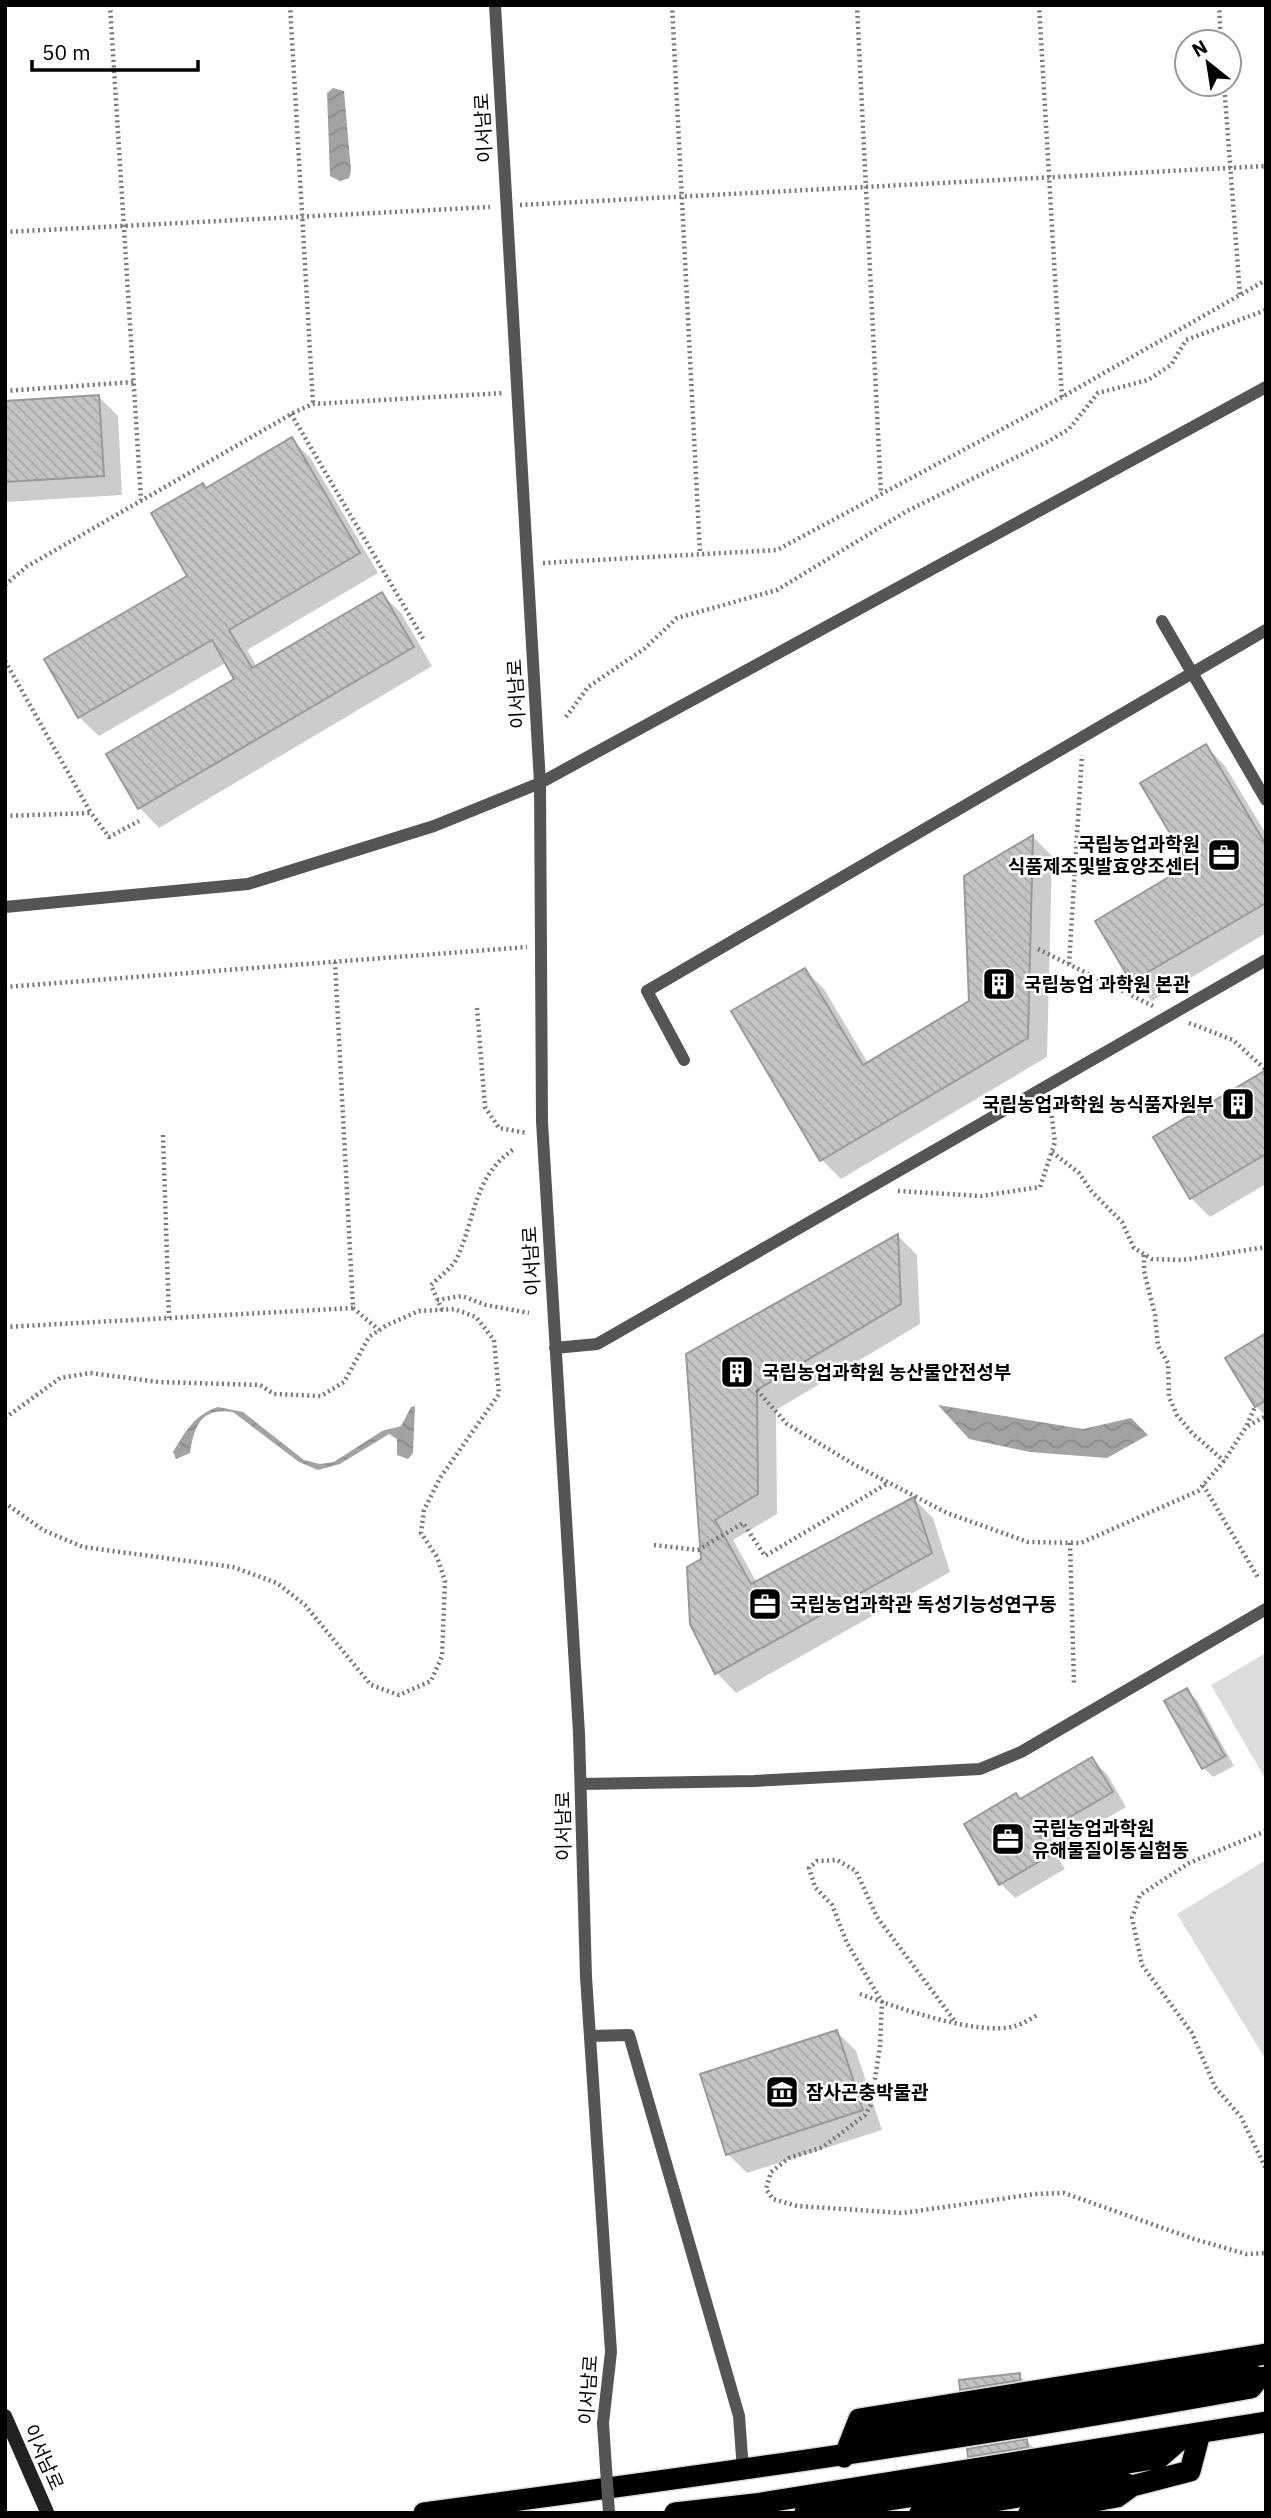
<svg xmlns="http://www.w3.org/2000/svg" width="1271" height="2518" viewBox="0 0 1271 2518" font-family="'IBM Plex Sans','Noto Sans KR',sans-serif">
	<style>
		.green { fill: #dcdcdc }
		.water { fill: url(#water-waves) }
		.shadow { fill: #0003 }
		.building { fill: url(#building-back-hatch); stroke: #999; stroke-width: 2 }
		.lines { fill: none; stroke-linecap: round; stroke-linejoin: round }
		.highway-casing { stroke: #dbdbdb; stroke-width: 24 }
		.path { stroke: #777; stroke-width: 4.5; stroke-dasharray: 2 3.5; stroke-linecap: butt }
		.lane { stroke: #555; stroke-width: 12 }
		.secondary { stroke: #222; stroke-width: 14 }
		.highway { stroke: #000; stroke-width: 21 }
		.lane-bridge { stroke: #555; stroke-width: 12 }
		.labels { text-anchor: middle; stroke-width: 5; stroke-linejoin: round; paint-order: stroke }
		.street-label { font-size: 19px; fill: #000; stroke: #fff }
		.poi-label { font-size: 19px; font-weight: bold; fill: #000; stroke: #fff; text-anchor: start }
	</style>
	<defs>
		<pattern id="water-waves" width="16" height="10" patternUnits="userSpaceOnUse" patternTransform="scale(1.75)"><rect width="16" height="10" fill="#a3a3a3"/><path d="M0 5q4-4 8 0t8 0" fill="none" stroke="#8b8b8b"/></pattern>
		<pattern id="building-back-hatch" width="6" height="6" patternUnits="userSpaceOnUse" patternTransform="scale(1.75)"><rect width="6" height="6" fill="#c4c4c4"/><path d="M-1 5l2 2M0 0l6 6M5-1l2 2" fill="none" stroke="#a7a7a7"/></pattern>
	</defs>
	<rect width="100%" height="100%" fill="#fff"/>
	<!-- green -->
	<path class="green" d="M1266 1653V1780L1211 1685Z
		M1266 1860V2060L1177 1914Z"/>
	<!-- water -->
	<path class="water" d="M333 88 344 91 351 171 349 178 340 181 330 176 327 93Z
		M938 1405 1083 1429 1131 1418 1148 1435 1107 1458 1030 1452 969 1439Z
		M218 1407 243 1412 304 1460 320 1464 334 1462 382 1431 401 1426 411 1407 415 1406 413 1453 408 1459 397 1455V1439L389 1434 340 1464 318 1470 299 1462 233 1412C201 1407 194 1426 190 1453L176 1459 173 1452C186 1431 194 1415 218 1407Z"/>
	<!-- shadow -->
	<path class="shadow" d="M99 397 118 416 122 495 5 502V402Z
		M292 439 311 459 378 573 247 650 257 667 382 594 401 613 432 666 159 828 140 808 108 755 236 679 227 662 99 736 79 717 190 576 207 489Z
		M1206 746 1225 766 1266 834V933L1152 1001 1132 981 1191 866Z
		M1033 837 1052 856 1047 1057 841 1179 822 1160 733 1012 805 970 824 989 868 1063 971 1002 966 877Z
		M1266 1072V1184L1210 1217 1191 1198Z
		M898 1236 917 1255 920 1324 776 1410 777 1514 733 1540 757 1583 914 1499 933 1518 950 1572 736 1693 717 1673 692 1624 703 1560 688 1355Z
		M1266 1335V1416L1256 1406Z
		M1187 1691 1197 1700 1234 1766 1213 1777 1204 1768Z
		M1092 1760 1107 1774 1126 1807 1053 1849 1065 1869 1015 1898 1001 1884Z
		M837 2032 856 2051 882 2130 747 2173 728 2154Z
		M1019 2375 1038 2394 981 2408 962 2389Z
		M1027 2441 1046 2461 989 2475 969 2456Z"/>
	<!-- building -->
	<path class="building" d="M99 395 104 476 5 482V401Z
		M292 437 360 553 229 630 252 668 382 592 414 647 138 809 106 754 234 679 212 640 78 718 44 659 187 576 151 513 203 483 206 488Z
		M1206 744 1266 845V903L1131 982 1095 921 1189 865 1140 783Z
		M1033 835 1028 1038 820 1161 731 1011 805 968 863 1065 969 1001 964 876Z
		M1266 1070V1154L1190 1199 1153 1137Z
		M898 1234 901 1304 757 1390 758 1494 715 1520 751 1584 914 1497 932 1553 715 1674 690 1624 687 1567 701 1559 686 1354Z
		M1266 1333V1400L1255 1407 1225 1358Z
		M1187 1688 1225 1756 1202 1769 1164 1701Z
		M1092 1757 1113 1792 1040 1834 1052 1854 999 1885 964 1824 1016 1793 1020 1799Z
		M837 2030 863 2110 726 2155 700 2074Z
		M1020 2373V2380L960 2390 959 2380Z
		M1027 2439 1028 2447 968 2457 967 2449Z"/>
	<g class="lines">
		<defs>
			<path id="highway" d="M852 2437 1247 2373 1259 2378
				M844 2457 859 2419 1266 2354
				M424 2513C701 2476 976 2438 1251 2388L1259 2378 1266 2377
				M675 2513 755 2504 1266 2422
				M805 2513 1159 2458 1183 2437
				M920 2513 1118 2481 1132 2486 1190 2471 1200 2433
				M1029 2513 1117 2497 1132 2486"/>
		</defs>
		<!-- highway casing -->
		<use href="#highway" class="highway-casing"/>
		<!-- path -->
		<path class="path" d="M110 5 141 500
			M290 5 313 404
			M672 5 700 554
			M857 5 881 494
			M1039 5 1062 397
			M1219 5 1221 42
			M1224 84 1240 295
			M520 205 1266 166
			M5 232 490 207
			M5 391 134 382
			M291 414 424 640
			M543 563 777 550 1062 397 1266 280
			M5 585 26 567 295 412 313 404 504 393
			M5 661 91 813
			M566 717 588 687 644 649 677 618 777 590 907 511 1049 441 1069 429 1098 393 1148 380 1171 365 1186 340 1266 310
			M5 816 91 813 109 837 139 821
			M1038 949 1153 1006
			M1069 964 1082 755
			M5 987 527 947
			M477 1008 485 1107 499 1128 527 1133
			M1189 1023 1233 1040 1266 1070
			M163 1135 169 1318
			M1052 1152 1079 1173 1092 1192 1122 1222 1134 1248 1152 1259 1183 1260 1266 1247
			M898 1191 981 1196 1040 1187 1055 1142 1050 1103
			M1144 1255V1271L1155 1315 1158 1346 1168 1363 1169 1397 1177 1415 1192 1433 1224 1461
			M437 1300 462 1296 486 1305 529 1313
			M353 1308 379 1330
			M442 1310 431 1285C439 1277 452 1268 457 1258 476 1217 473 1177 514 1149
			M5 1327 353 1308 335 962
			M757 1390 787 1424 855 1465 947 1513 1028 1542 1081 1543 1198 1491 1224 1461 1246 1427 1255 1407
			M5 1418 60 1378 90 1373 159 1382 260 1385 274 1394 321 1396 344 1382 369 1337 387 1325 419 1311 454 1309 476 1317 494 1340 499 1394 440 1478 424 1510 421 1533 437 1557 445 1581 442 1656 431 1681 399 1695 371 1685 305 1605 277 1583 233 1567 83 1547 43 1530 5 1503
			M1248 1426 1266 1416
			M1203 1485 1259 1579
			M1070 1543 1074 1684
			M654 1545 698 1550 743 1523 765 1556 888 1483
			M1266 1831 1189 1863 1140 1895 1132 1918 1142 1965 1192 2033 1215 2087 1241 2117 1266 2169
			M860 1994C895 2007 980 2037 1015 2026 1023 2024 1032 2018 1039 2014
			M954 2020 877 1917 856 1871 837 1860 817 1861 809 1868 815 1887 832 1905 847 1943 882 2002 880 2046 871 2105 865 2115 823 2147 789 2158 771 2172 766 2189 773 2199 797 2206 903 2213 1035 2194 1064 2193 1194 2239 1246 2254 1266 2253"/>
		<!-- lane -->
		<path class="lane" d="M495 5 540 783 542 1122 579 1733 586 1977 611 2352 603 2423
			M1162 621 1266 800
			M5 907 248 884 434 826 540 783 1266 387
			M684 1060 647 991 1266 630
			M555 1348 597 1344 606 1339 1266 960
			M581 1784 754 1781 980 1769 1021 1752 1266 1609
			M591 2036 629 2035 739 2416 743 2470"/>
		<!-- secondary -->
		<path class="secondary" d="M5 2416 47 2512"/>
		<!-- highway -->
		<use href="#highway" class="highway"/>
		<!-- lane-bridge -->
		<path class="lane-bridge" d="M603 2423 609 2513"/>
	</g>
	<!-- icons -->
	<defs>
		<symbol id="office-square" viewBox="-11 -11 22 22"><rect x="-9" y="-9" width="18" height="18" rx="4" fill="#000" stroke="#fff"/><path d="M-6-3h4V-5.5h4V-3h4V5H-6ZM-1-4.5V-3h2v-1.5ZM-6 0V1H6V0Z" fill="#fff"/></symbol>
		<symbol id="building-square" viewBox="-11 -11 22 22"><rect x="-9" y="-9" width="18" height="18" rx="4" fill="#000" stroke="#fff"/><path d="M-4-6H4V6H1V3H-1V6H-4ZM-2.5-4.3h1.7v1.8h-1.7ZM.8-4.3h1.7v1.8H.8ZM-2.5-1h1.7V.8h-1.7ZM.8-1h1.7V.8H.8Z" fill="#fff"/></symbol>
		<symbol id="museum-square" viewBox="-11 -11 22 22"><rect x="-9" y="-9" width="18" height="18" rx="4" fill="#000" stroke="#fff"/><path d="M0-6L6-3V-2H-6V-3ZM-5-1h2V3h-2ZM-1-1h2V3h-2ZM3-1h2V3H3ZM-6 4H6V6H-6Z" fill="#fff"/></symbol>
	</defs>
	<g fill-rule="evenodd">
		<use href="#office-square" x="1205" y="836" width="38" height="38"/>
		<use href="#building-square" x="980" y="965" width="38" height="38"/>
		<use href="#building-square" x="1219" y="1085" width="38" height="38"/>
		<use href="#building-square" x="718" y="1353" width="38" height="38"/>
		<use href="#office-square" x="746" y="1585" width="38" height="38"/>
		<use href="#office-square" x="989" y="1820" width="38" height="38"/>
		<use href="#museum-square" x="763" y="2073" width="38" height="38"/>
	</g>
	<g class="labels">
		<!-- street labels -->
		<g class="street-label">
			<text transform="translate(483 128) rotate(-93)" y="7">이서남로</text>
			<text transform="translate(516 694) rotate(-93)" y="7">이서남로</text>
			<text transform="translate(531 1261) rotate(-93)" y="7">이서남로</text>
			<text transform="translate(563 1826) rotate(-91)" y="7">이서남로</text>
			<text transform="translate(588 2390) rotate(-86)" y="7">이서남로</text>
			<text transform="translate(44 2457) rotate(66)" y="7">이서남로</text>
		</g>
		<!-- poi labels -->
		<g class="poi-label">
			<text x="1200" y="851" text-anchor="end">국립농업과학원<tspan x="1200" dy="22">식품제조및발효양조센터</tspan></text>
			<text x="1024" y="991">국립농업 과학원 본관</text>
			<text x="1214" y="1111" text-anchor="end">국립농업과학원 농식품자원부</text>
			<text x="762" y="1379">국립농업과학원 농산물안전성부</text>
			<text x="790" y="1611">국립농업과학관 독성기능성연구동</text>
			<text x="1032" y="1835">국립농업과학원<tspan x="1032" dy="22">유해물질이동실험동</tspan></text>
			<text x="806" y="2099">잠사곤충박물관</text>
		</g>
	</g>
	<!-- border -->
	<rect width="1271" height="2518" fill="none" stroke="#000000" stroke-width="14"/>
	<!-- north arrow -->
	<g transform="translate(1208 63) rotate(330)"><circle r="33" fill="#ffffff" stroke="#999999" stroke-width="2"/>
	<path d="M0-5L12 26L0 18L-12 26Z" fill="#000000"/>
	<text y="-10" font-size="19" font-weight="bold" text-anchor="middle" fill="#000000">N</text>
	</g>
	<!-- scale -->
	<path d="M32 60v10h166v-10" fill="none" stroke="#000000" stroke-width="3.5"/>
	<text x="42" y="60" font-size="21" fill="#000000" stroke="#ffffff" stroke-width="5" paint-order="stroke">50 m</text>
</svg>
